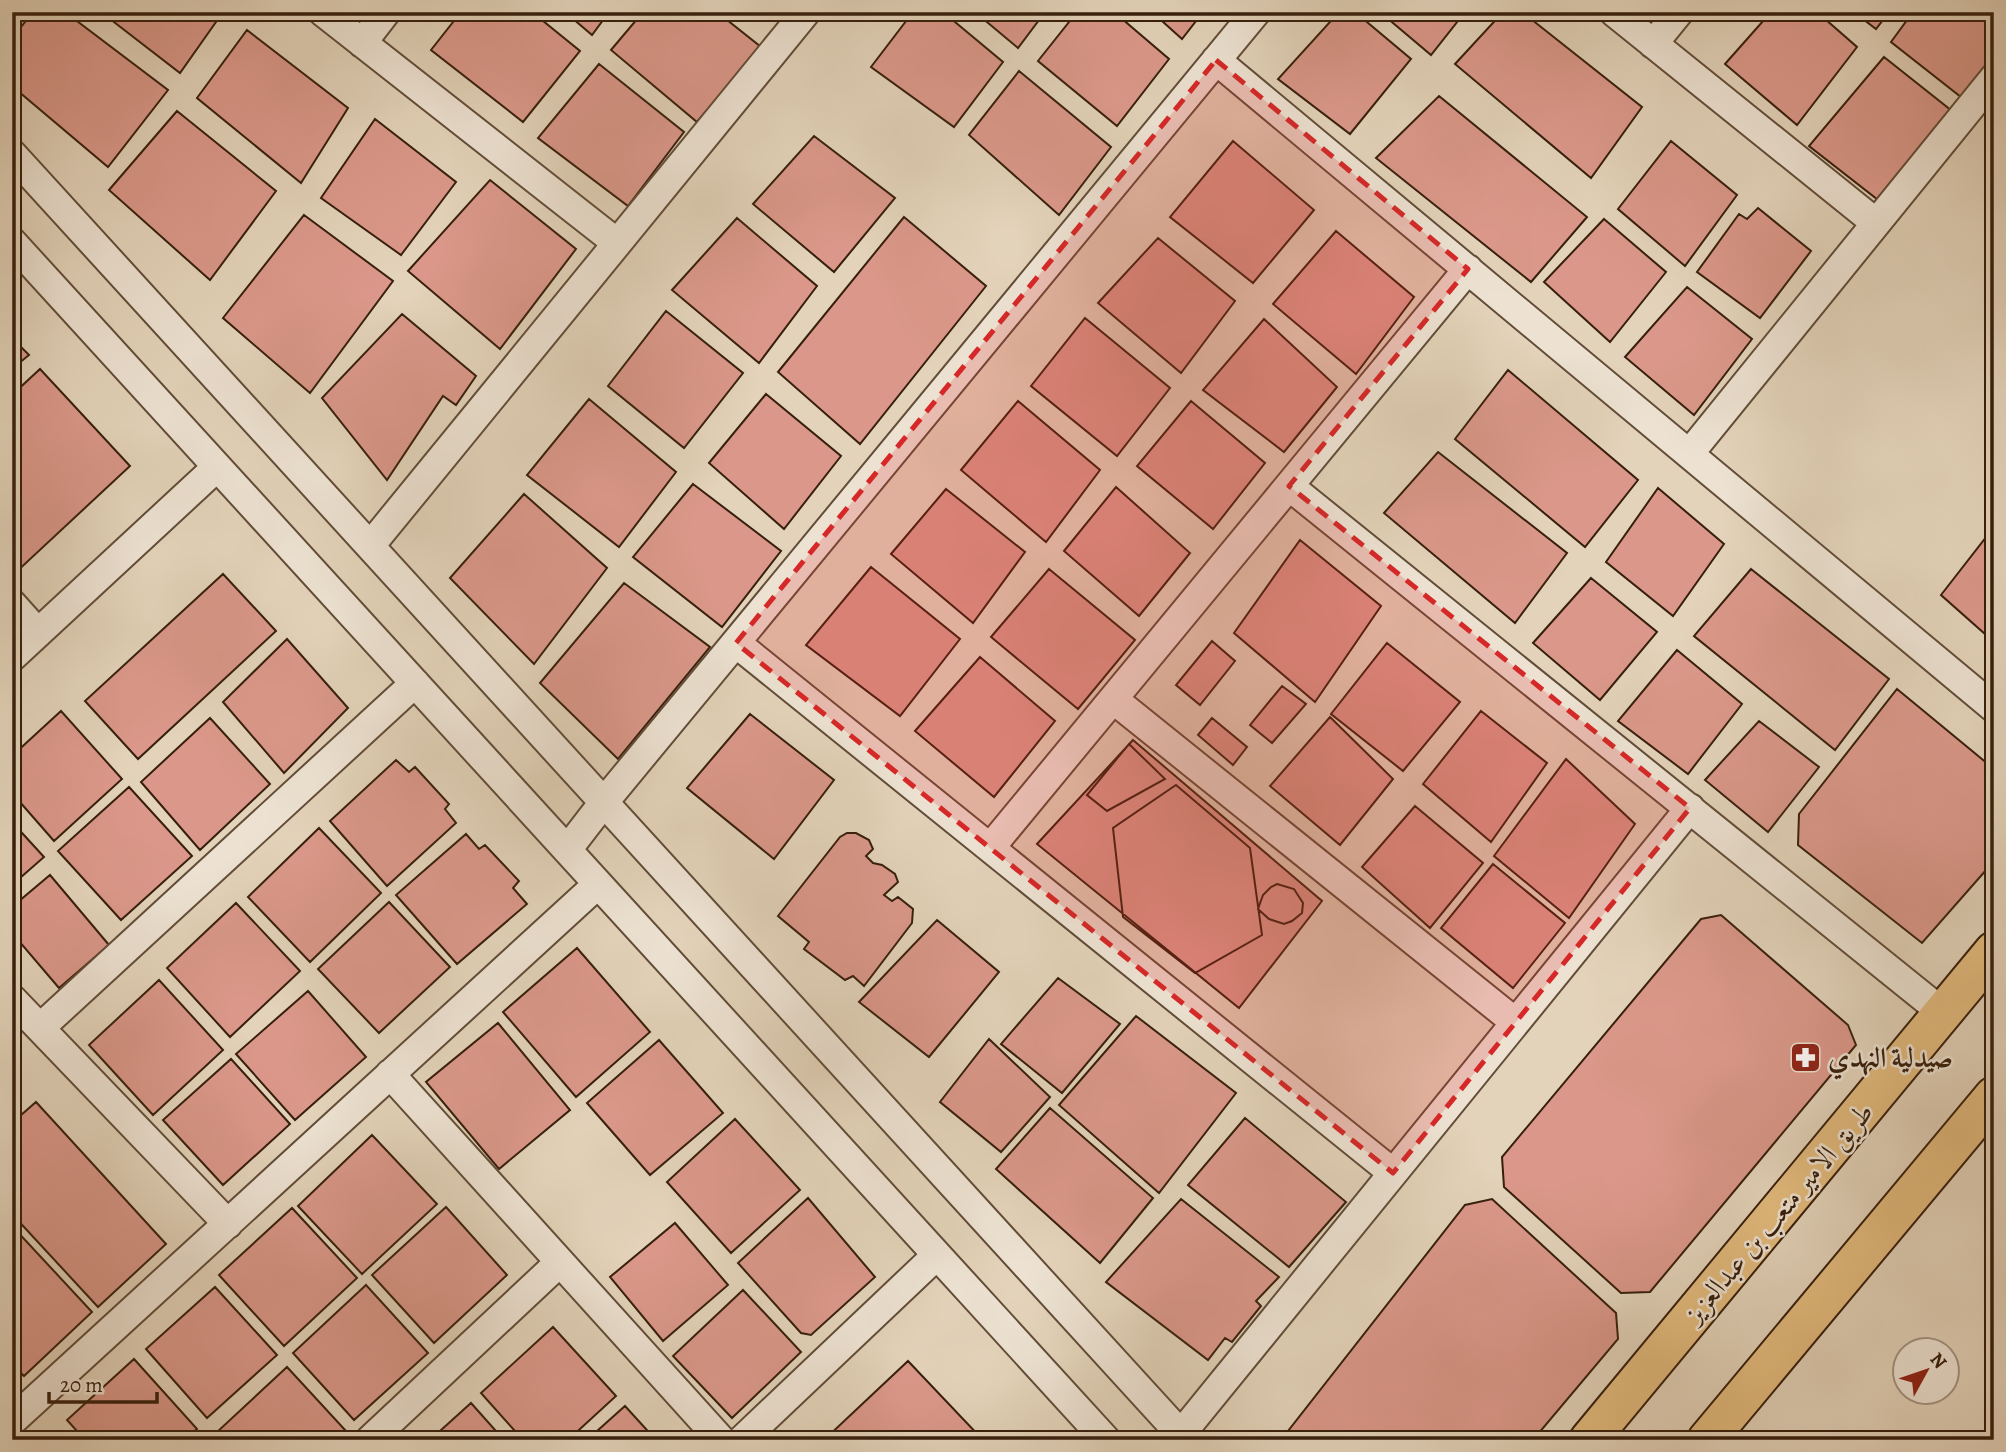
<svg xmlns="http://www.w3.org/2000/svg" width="2006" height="1452" viewBox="0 0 2006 1452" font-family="Alegreya,Amiri,serif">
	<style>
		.building { fill: #db988a; stroke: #371f0d; stroke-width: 2 }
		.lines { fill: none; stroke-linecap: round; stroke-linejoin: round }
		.minor-casing { stroke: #624c38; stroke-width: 32 }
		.primary-casing { stroke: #371f0d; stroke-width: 42 }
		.minor { stroke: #ede2d2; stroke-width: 28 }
		.primary { stroke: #e2ba7d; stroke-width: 38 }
		.marked { fill: #d62828; fill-opacity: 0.2; stroke: #d62828; stroke-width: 5; stroke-dasharray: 14 9; stroke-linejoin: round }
		.labels { text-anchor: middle; stroke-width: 5; stroke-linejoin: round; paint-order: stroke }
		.poi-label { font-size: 28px; font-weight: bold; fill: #371f0d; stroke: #ede2d2; text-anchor: start }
		.street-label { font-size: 28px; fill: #371f0d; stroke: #ede2d2 }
	</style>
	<rect width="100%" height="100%" fill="#e3d3ba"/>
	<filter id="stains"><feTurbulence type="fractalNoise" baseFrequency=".00286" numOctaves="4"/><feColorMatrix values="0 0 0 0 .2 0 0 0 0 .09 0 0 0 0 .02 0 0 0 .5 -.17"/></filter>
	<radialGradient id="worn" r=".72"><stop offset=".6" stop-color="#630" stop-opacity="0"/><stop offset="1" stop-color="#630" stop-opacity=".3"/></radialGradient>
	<!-- building -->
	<path class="building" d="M33 12H65L168 90 108 167 12 86V38Z
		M101 12H223L180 73Z
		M461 12H532L580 51 523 122 431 50Z
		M565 12H609L592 35Z
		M643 12H717L761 47 697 122 611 50Z
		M913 12H943L1003 62 954 127 871 67Z
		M975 12H1045L1018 48Z
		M1077 12H1114L1169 59 1117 126 1038 61Z
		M1152 12H1203L1182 39Z
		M1339 12H1355L1411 59 1350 134 1278 79Z
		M1380 12H1465L1431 55Z
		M1503 12H1522L1642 107 1591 178 1455 64Z
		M1771 12H1817L1857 47 1797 125 1725 64Z
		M1854 12H1889L1876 29Z
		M1913 12H1994V54L1961 97 1891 42Z
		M247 30 348 108 301 183 197 98Z
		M1884 57 1952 111 1882 203 1809 146Z
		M599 64 684 132 628 206 538 138Z
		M1019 71 1111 147 1059 215 969 135Z
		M1439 96 1587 217 1531 282 1376 158Z
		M177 111 276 191 210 280 109 190Z
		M375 119 456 182 401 255 321 198Z
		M814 136 895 198 834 272 753 204Z
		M1233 141 1314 210 1253 283 1170 217Z
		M1671 141 1737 195 1685 266 1618 209Z
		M490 180 576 249 500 349 408 271Z
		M1758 208 1811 251 1760 318 1697 272 1739 214 1747 219Z
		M304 215 393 281 310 393 223 318Z
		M904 217 986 286 860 444 778 372Z
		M737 218 817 286 759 363 672 290Z
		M1604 219 1666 272 1610 342 1544 282Z
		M1336 231 1414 297 1356 374 1273 304Z
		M1158 238 1235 301 1181 373 1098 303Z
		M1687 287 1752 339 1694 415 1625 357Z
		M666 311 743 373 684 448 608 386Z
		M402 314 476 376 456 405 443 396 387 480 322 398Z
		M1085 318 1170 388 1117 456 1031 386Z
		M1264 319 1337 387 1284 452 1203 390Z
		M12 338 29 355 12 369Z
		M40 369 130 466 13 575 12 395Z
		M1508 370 1638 480 1585 547 1455 439Z
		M766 394 841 456 784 529 709 463Z
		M589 399 676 472 619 547 527 475Z
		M1018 401 1100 470 1046 542 961 470Z
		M1191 401 1265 463 1213 529 1137 466Z
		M1438 452 1567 553 1515 623 1384 513Z
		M693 484 781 551 722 627 633 557Z
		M1116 487 1190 553 1139 616 1064 551Z
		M1658 488 1724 544 1673 616 1606 562Z
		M946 489 1025 552 973 623 891 554Z
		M524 494 607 568 534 664 450 578Z
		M1994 527V642L1941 595Z
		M1300 540 1381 606 1315 702 1234 633Z
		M871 567 960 639 900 716 806 645Z
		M1049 569 1135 640 1078 709 991 637Z
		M1751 569 1889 679 1835 750 1694 636Z
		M223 574 276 631 138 759 85 701Z
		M1591 578 1657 632 1600 700 1533 643Z
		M624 583 710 647 618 759 540 683Z
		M287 639 348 708 284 773 223 702Z
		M1212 641 1235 661 1200 705 1176 685Z
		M1387 643 1460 702 1403 771 1331 714Z
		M1677 650 1742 704 1688 774 1618 721Z
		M980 657 1055 721 994 797 915 731Z
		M1282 686 1306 704 1272 743 1250 725Z
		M1897 689 1994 769V861L1922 943 1798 845 1799 814Z
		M61 711 122 779 54 841 12 793V756Z
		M1481 711 1547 763 1491 842 1423 784Z
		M750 714 834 780 774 859 687 788Z
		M1330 717 1393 779 1340 845 1270 786Z
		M210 718 270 784 200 850 141 782Z
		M1212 718 1247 747 1233 765 1198 735Z
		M1759 721 1819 767 1768 832 1705 780Z
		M1133 740 1322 901 1239 1008 1037 844Z
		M1129 744 1165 779 1107 811 1087 795Z
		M1566 759 1635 824 1569 918 1494 856Z
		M396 760 409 772 415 767 449 804 445 809 456 823 387 886 330 821Z
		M1176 785 1250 848 1262 935 1195 973 1123 917 1113 828Z
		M129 787 192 856 121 920 58 851Z
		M1415 806 1483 863 1430 928 1362 867Z
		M12 822 44 857 12 885Z
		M319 828 381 893 310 962 248 897Z
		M847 833H856L869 840 873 849 866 856 873 863 882 865 895 874 898 882 884 895 892 901 898 897 913 909 912 923 864 986 853 976 845 980 804 949 809 942 778 916 840 837Z
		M466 834 479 849 485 845 519 881 513 888 527 904 457 964 396 895Z
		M1493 864 1565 923 1513 988 1441 928Z
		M50 875 109 945 59 988 12 933V907Z
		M1277 884 1294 889 1303 903 1302 913 1292 921 1284 924 1269 919 1258 909 1263 895 1271 887Z
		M389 902 450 967 379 1033 318 969Z
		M236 903 300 971 230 1037 167 968Z
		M1721 915 1848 1025 1856 1045 1650 1292 1621 1293 1504 1187 1502 1157 1701 919Z
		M937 920 999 972 929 1057 859 1002Z
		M577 948 650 1032 576 1097 503 1012Z
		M1058 978 1120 1024 1062 1093 1001 1044Z
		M159 980 223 1050 153 1115 89 1045Z
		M308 991 366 1057 295 1120 236 1054Z
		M1136 1016 1236 1093 1159 1193 1059 1105Z
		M498 1023 570 1110 499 1169 426 1082Z
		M989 1039 1050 1097 1001 1152 940 1102Z
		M659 1040 723 1113 650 1175 587 1103Z
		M231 1059 290 1124 223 1185 163 1120Z
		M36 1102 166 1244 98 1307 12 1214V1123Z
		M1050 1108 1153 1198 1100 1263 996 1169Z
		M1245 1118 1346 1202 1289 1267 1188 1185Z
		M735 1119 800 1190 731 1253 667 1182Z
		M372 1135 437 1204 362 1274 298 1206Z
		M808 1198 875 1277 811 1335 801 1333 738 1263Z
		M1181 1199 1279 1277 1256 1301 1261 1306 1232 1342 1225 1338 1208 1360 1106 1282Z
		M1492 1199 1616 1313 1618 1339 1533 1440H1281L1465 1205Z
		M446 1207 507 1275 434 1343 372 1275Z
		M292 1208 357 1278 284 1346 219 1275Z
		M675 1223 728 1285 663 1341 610 1277Z
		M13 1227 92 1312 24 1376 12 1364Z
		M366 1285 428 1353 354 1420 293 1353Z
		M215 1287 277 1355 207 1418 146 1349Z
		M743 1290 801 1352 732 1418 673 1356Z
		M553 1327 616 1396 568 1440H523L481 1393Z
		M134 1359 197 1429 185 1440H85L67 1420Z
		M908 1361 983 1440H824Z
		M287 1367 346 1431 337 1440H224L217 1432Z
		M471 1403 504 1440H430Z
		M625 1406 656 1440H587Z
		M206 1432 214 1440H197Z"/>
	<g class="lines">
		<defs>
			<path id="minor" d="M323 12 617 243
				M1614 12 1876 223
				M362 43 386 12
				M1653 44 1679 12
				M1216 60 1994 708
				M12 154 1186 1440
				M12 242 1106 1440
				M1689 454 1994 78
				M1289 486 1943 1013
				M370 546 806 12
				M12 604 38 633
				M736 643 1393 1173
				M12 657 217 467
				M1113 699 1515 1022
				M990 848 1468 269
				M567 850 604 802 1256 12
				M12 999 228 1224
				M40 1028 415 683
				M390 1074 721 1440
				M12 1421 598 884
				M1181 1434 1690 808
				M370 1440 560 1262
				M742 1440 937 1255"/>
			<path id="primary" d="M1589 1440 1994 951
				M1707 1440 1994 1096"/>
		</defs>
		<!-- minor casing -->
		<use href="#minor" class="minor-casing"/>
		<!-- primary casing -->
		<use href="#primary" class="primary-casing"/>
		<!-- minor -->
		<use href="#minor" class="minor"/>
		<!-- primary -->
		<use href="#primary" class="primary"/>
	</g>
	<!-- marked area -->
	<path class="marked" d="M1216 60 1468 269 1289 486 1690 808 1393 1173 736 643Z"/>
	<!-- icons -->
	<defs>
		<symbol id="pharmacy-square" viewBox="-11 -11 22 22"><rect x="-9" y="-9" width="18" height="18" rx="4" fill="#8f2418" stroke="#ede2d2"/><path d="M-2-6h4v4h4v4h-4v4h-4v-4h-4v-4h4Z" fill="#fff"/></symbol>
	</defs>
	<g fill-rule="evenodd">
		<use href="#pharmacy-square" x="1788" y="1040" width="35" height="35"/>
	</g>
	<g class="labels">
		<!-- poi labels -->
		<g class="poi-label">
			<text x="1828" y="1067">صيدلية النهدي</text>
		</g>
		<!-- street labels -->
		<g class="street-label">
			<text transform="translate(1778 1212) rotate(-50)" y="10">طريق الامير متعب بن عبدالعزيز</text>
		</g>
	</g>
	<!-- margin -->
	<rect width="2006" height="1452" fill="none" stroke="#e3d3ba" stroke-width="42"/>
	<rect x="14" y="14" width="1978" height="1424" fill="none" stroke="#371f0d" stroke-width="3.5"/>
	<rect x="21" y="21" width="1964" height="1410" fill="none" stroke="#371f0d" stroke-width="2"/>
	<!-- north arrow -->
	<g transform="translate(1926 1371) rotate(50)"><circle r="33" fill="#ede2d2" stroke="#a49483" stroke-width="2"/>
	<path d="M0-5L12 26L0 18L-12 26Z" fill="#8f2418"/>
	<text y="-10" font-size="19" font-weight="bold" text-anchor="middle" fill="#371f0d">N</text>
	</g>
	<!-- scale -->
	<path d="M49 1392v10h108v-10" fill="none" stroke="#371f0d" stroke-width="3.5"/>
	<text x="60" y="1392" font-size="21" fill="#371f0d" stroke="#ede2d2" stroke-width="5" paint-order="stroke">20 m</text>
	<rect width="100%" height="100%" filter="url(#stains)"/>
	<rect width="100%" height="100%" fill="url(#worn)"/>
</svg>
